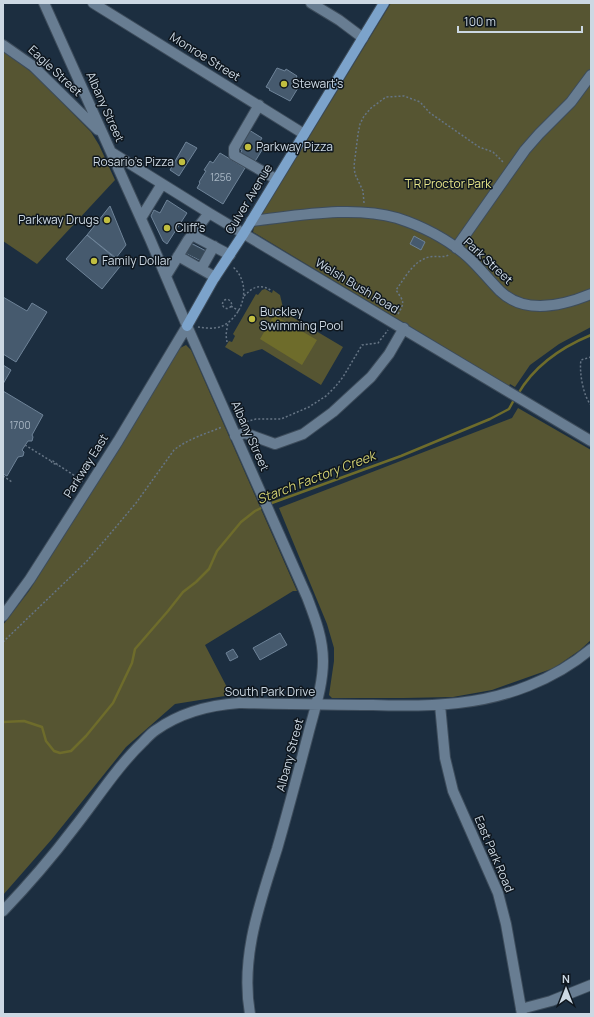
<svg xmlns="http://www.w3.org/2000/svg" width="594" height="1017" viewBox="0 0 594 1017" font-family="Manrope,sans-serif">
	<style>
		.green { fill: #565532 }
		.water { fill: #6e6c2b }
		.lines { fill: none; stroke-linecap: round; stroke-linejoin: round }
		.stream { stroke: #6e6c2b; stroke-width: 2.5 }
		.building { fill: #465a6e; stroke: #6e8398 }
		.minor-tunnel { stroke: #364858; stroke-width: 10; stroke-dasharray: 10 5; stroke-linecap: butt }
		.minor-casing { stroke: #3d4c5b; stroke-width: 12 }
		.major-casing { stroke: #3d4c5b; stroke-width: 12 }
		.path { stroke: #667585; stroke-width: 1.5; stroke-dasharray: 2 2; stroke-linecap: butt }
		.minor { stroke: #687d92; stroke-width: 10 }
		.major { stroke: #7ca3cb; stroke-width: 10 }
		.poi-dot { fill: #c1be40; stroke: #0e161e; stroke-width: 1.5 }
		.labels { text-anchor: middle; stroke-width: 3; stroke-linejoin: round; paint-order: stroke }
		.number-label { font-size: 10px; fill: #aab8c6 }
		.street-label { font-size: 12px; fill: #ccd8e3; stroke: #0e161e }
		.poi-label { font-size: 12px; fill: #ccd8e3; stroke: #0e161e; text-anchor: start }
		.park-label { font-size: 12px; fill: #e9e88a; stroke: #0e161e }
		.water-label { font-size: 13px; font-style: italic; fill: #d0cf71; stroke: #0e161e }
	</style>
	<rect width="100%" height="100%" fill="#1c2e40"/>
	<!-- green -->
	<path class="green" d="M391 3H591V327L559 344 530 365 515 387 510 384 509 386 253 232 254 227Z
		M3 51 15 59 36 76 91 132 99 145 115 180 37 264 3 241Z
		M265 289 272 293 273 290 280 295 284 312 343 347 321 385 262 349 244 354 242 357 225 347 229 341 232 342 235 336 233 334 256 294 258 295 262 290Z
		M186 345 191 350 297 591H293L205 645 231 695 175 704 126 747 52 839 3 895V625L29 591 101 477 180 348Z
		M518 408 591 450V640L580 650 554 668 492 690 453 697 404 698H332L329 695 334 661V648L327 624 279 508 512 418Z"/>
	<!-- water -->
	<path class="water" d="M274 315 317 340 302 365 260 339Z"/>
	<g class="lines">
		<!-- stream -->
		<path class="stream" d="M518 394C534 366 562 347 591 335
			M269 504 401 456 490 419 509 409 515 398
			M3 722 24 721 42 727 46 741 54 751 60 753 71 751 86 736 113 703 132 663 135 649 168 611 183 592 196 582 209 569 217 551 241 522 255 511 265 506"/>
	</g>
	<!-- building -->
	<path class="building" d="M277 68 285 71 286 69 297 76 296 78 298 79 297 80 301 83 290 101 269 90 270 89 266 87Z
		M249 130 262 138 257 146 262 150 254 163 240 155 242 150 238 148Z
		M186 142 197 148 179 176 170 170Z
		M220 153 245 168 223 204 197 188 200 183 199 182 206 171 204 170 210 161 213 163Z
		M167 200 187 213 167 244 163 241 151 216 154 210 160 213Z
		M110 206 126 245 116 258 87 235Z
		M87 235 122 264 102 289 66 259Z
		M414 236 425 242 421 250 410 244Z
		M191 243 208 252 203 262 186 253Z
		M3 297 27 311 32 303 47 312 16 362 3 354Z
		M3 365 11 370 3 384Z
		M3 391 43 415 32 435 33 437 32 441H28L22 450 24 452 23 456 18 457 7 476 3 474Z
		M280 633 287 645 260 660 253 648Z
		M233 649 238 657 230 661 226 653Z"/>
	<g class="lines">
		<!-- minor-tunnel -->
		<path class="minor-tunnel" d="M190 255 195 245
			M198 259 203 250"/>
		<defs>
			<path id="minor" d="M44 3 150 239 187 326 307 597C315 618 323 638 323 661 323 686 314 711 308 735 298 773 288 811 277 849 260 903 240 957 250 1014
				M93 3 304 134
				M311 3 339 20 363 38
				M3 45 33 66 98 130
				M259 105 234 148V155L276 179
				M111 152 209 213 591 441
				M141 218 162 184
				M251 221C297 216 352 205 397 218 422 226 449 240 468 257 480 268 489 280 500 291 525 315 562 306 591 294
				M192 235 230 255
				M456 248 525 150 539 134 571 102 591 75
				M178 256 215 277
				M201 269 214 246
				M166 276 188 240 209 213
				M235 436 245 433 275 444 303 434 333 412 371 377 389 354 404 328
				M3 616 30 579 118 441 187 326
				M440 705 445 758 453 791 498 893 506 924 522 1014
				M3 911C28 885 52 857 74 828 97 799 116 768 143 742 147 738 151 733 156 730 180 713 210 705 239 703 284 704 328 705 373 705 401 706 430 706 458 703 506 698 554 680 591 649
				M521 1009 551 1001 591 985"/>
			<path id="major" d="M187 326 213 280 244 233 384 3"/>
		</defs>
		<!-- minor casing -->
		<use href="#minor" class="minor-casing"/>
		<!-- major casing -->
		<use href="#major" class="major-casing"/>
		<!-- path -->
		<path class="path" d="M364 203 363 191 355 174 354 166 358 134 360 124 364 116 371 108 386 97 404 96 420 102 430 113 479 147 493 152 504 163
			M244 296C253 287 260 283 272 291
			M222.5 304a4.5 4.5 0 1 1 9 0a4.5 4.5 0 1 1-9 0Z
			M231 306 239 311
			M398 314C405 302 404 302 396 290 405 278 413 261 429 257 436 255 444 259 450 254
			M198 327C205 328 213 329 220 327 243 318 253 285 233 267
			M227 342 226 335 228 322
			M591 357 581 360C579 371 583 396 591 405
			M240 425 241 423 256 419H281L309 407 326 396 335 387 343 377 362 345 378 343 388 330
			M25 445 51 461H53L58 465 83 481
			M51 461 52 463 58 465
			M3 476 12 482
			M3 642 86 562 110 534 136 503 174 450C188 439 205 434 222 427"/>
		<!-- minor -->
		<use href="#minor" class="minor"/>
		<!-- major -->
		<use href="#major" class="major"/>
	</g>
	<!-- markers -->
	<g class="poi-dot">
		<circle cx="284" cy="84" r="4"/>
		<circle cx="248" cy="147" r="4"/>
		<circle cx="182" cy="162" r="4"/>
		<circle cx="107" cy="220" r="4"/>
		<circle cx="167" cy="228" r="4"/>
		<circle cx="94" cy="261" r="4"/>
		<circle cx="252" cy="319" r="4"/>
	</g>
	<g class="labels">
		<!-- number labels -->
		<g class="number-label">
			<text x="221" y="181">1256</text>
			<text x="20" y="429">1700</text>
		</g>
		<!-- street labels -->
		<g class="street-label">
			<text transform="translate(205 57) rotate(32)" y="4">Monroe Street</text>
			<text transform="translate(55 71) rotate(43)" y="4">Eagle Street</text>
			<text transform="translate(105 107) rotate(66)" y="4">Albany Street</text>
			<text transform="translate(249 199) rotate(-59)" y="4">Culver Avenue</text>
			<text transform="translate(488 261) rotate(43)" y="4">Park Street</text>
			<text transform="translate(357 286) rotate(31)" y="4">Welsh Bush Road</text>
			<text transform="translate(250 436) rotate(66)" y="4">Albany Street</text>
			<text transform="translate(86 466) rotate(-58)" y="4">Parkway East</text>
			<text x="270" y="696">South Park Drive</text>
			<text transform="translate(290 755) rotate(-75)" y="4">Albany Street</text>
			<text transform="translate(494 854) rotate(67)" y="4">East Park Road</text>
		</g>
		<!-- poi labels -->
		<g class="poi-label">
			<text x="292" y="88">Stewart's</text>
			<text x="256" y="151">Parkway Pizza</text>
			<text x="174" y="166" text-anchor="end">Rosario's Pizza</text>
			<text x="99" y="224" text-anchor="end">Parkway Drugs</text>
			<text x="175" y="232">Cliff's</text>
			<text x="102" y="265">Family Dollar</text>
			<text x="260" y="316">Buckley<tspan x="260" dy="14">Swimming Pool</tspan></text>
		</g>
		<!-- park labels -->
		<g class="park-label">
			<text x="448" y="188">T R Proctor Park</text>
		</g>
		<!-- water labels -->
		<g class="water-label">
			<text transform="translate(316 477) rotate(-21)" y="5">Starch Factory Creek</text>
		</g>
	</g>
	<!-- border -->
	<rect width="594" height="1017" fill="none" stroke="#ccd8e3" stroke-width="8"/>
	<!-- north arrow -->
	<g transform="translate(566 989)" stroke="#0e161e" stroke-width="3" paint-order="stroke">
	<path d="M0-3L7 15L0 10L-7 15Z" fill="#ccd8e3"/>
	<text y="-6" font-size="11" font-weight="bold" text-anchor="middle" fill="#ccd8e3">N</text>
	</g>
	<!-- scale -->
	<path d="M458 26v6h124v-6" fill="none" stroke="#ccd8e3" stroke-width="2"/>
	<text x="464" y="26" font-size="12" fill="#ccd8e3" stroke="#0e161e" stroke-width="3" paint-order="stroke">100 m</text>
</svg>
